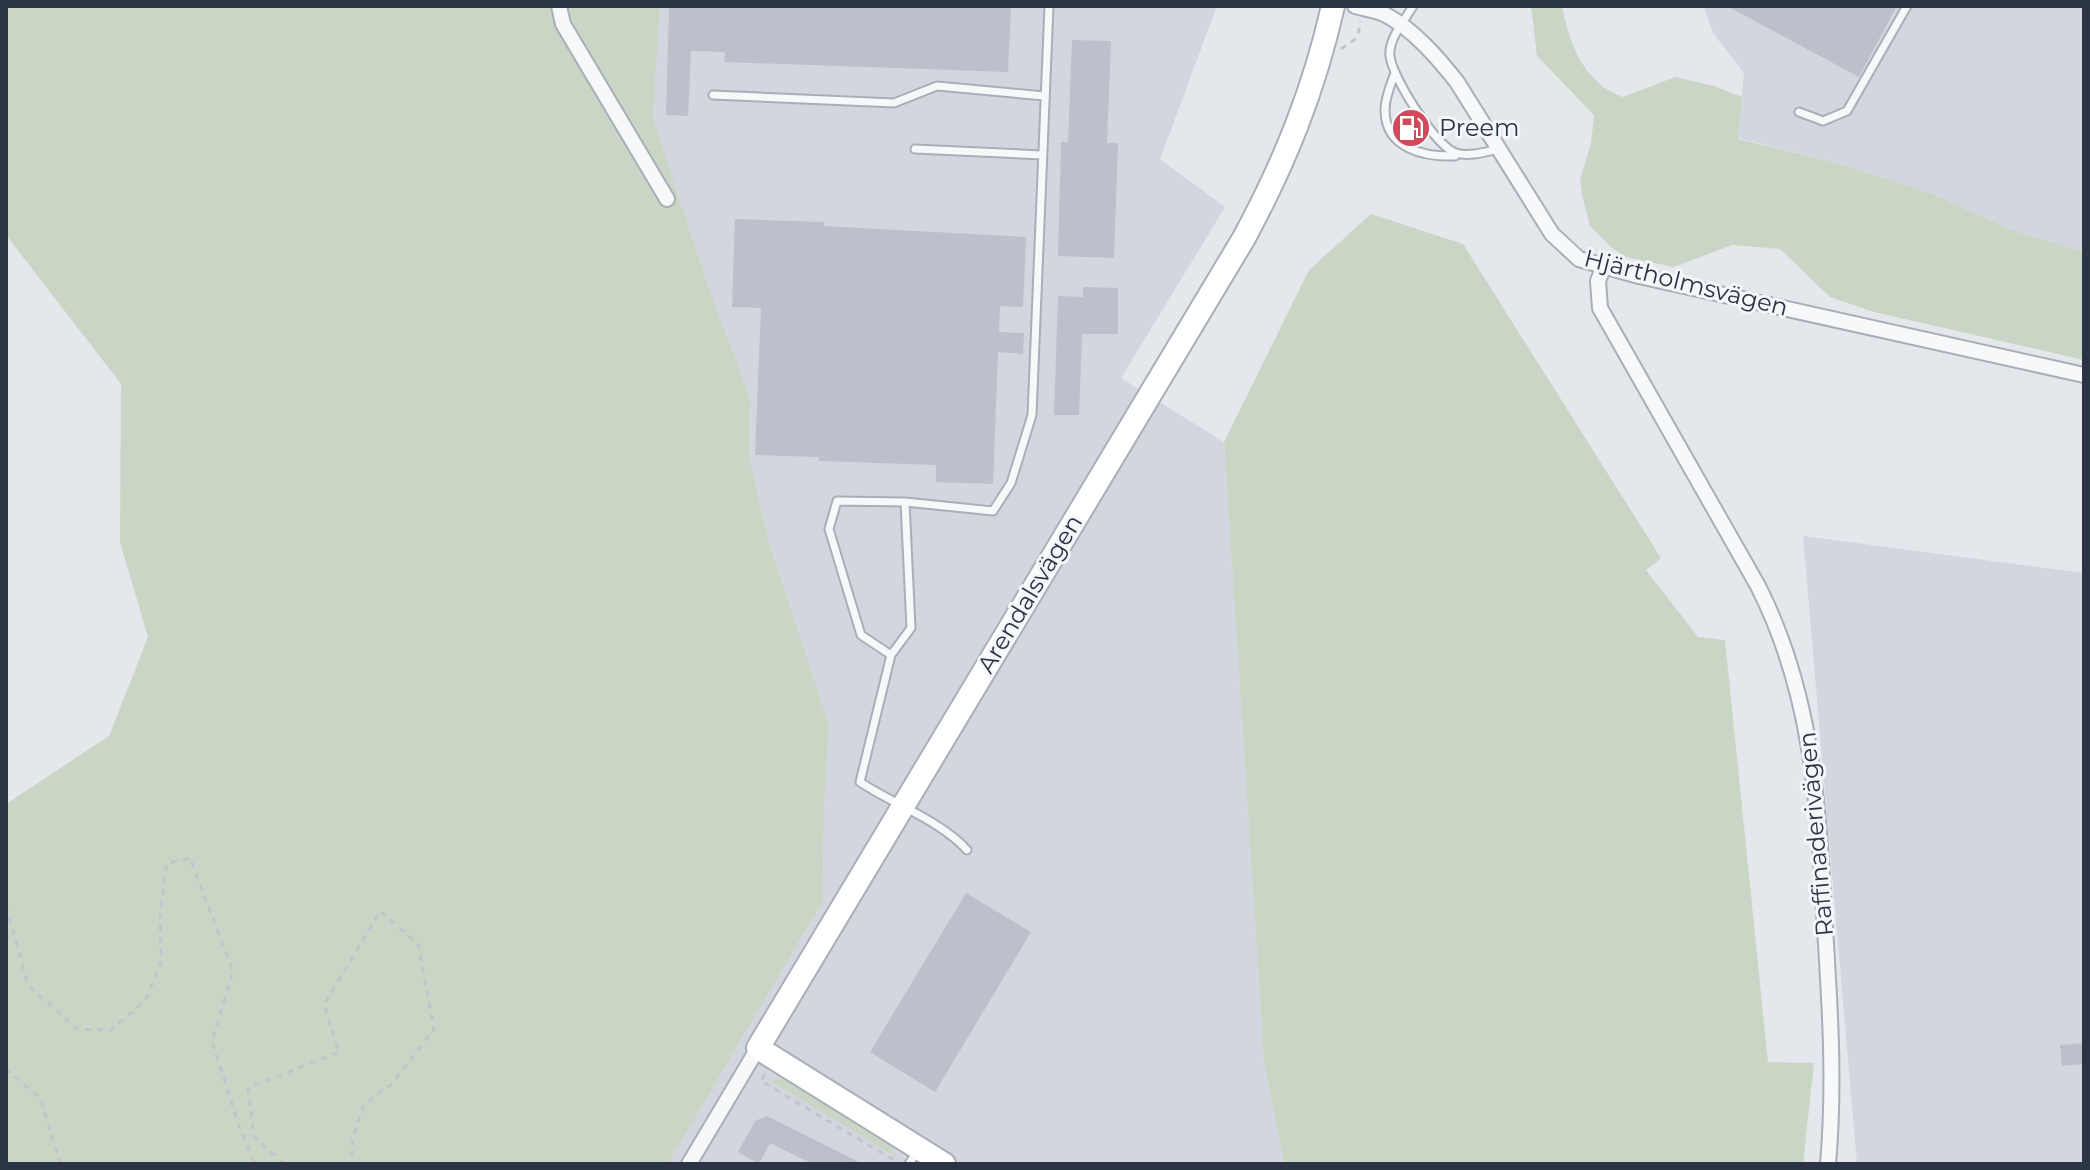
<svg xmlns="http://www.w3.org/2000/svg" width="2090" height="1170" viewBox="0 0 2090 1170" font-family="Montserrat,sans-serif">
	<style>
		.built { fill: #d2d6de }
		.green { fill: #c9d6c5 }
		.building { fill: #bbc0ca }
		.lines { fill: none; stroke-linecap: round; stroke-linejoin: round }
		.lane-casing { stroke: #a9aeb7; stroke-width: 11 }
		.street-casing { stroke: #a9aeb7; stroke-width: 18 }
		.secondary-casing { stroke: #a9aeb7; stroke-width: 26 }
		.path { stroke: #c2c5cb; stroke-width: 3; stroke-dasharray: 6 6; stroke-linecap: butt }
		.lane { stroke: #f7f8fa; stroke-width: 7 }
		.street { stroke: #f7f8fa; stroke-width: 14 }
		.secondary { stroke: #fff; stroke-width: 22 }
		.labels { text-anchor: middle; stroke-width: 6; stroke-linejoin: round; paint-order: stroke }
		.poi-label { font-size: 24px; fill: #2b3445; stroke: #f4f6f9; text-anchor: start }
		.street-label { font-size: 24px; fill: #2b3445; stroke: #f4f6f9 }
	</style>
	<rect width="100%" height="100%" fill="#e4e7ec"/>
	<!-- built -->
	<path class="built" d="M660 6H1217L1160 159 1225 207 1121 378 1224 442 1264 1062 1284 1164H668L823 901 824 806 829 724 769 542 749 456 750 398 707 283 653 119Z
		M2084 6V252L2012 230 1930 193 1834 162 1738 138 1744 73 1713 33 1704 7Z
		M1803 536 2084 573V1164H1857Z"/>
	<!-- green -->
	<path class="green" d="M6 6H660L653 119 707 283 750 398 749 456 769 542 829 724 824 806 823 901 668 1164H6V804L109 736 148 637 120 542 121 384 6 235Z
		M1531 6H1562C1569 43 1584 84 1623 97L1675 77 1714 86 1742 97 1738 139 1834 162 1930 193 2012 230 2084 252V360L1874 312 1830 297 1780 249 1732 245 1674 267 1626 257 1611 247 1590 226 1582 195 1580 179 1591 144 1594 115 1537 56Z
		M1371 214 1463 244 1661 558 1646 570 1698 637 1725 640 1768 1062 1814 1063 1803 1164H1284L1264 1062 1224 442 1309 270Z
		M783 1079 888 1140 896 1157 772 1082 773 1080Z"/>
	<!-- building -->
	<path class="building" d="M669 6H1011L1008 72 724 62 725 52 691 51 688 116 666 115Z
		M1727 6H1897L1859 77Z
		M1072 40 1111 41 1107 143H1118L1114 258 1058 256 1061 142H1068Z
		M735 219 824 222V226L1026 237 1023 307 1000 306 999 332 1024 333 1023 354 998 352 993 484 936 482V465L819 461V457L755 455 761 308 732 307Z
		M1083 287 1118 288V334H1082L1079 415H1054L1058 296 1083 297Z
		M966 893 1031 932 935 1092 870 1052Z
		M2084 1043V1064L2062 1066 2060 1045Z
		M767 1116 863 1164H813L770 1143 759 1164 738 1152 755 1121Z"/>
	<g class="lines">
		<defs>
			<path id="lane" d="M1413 6C1405 20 1388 39 1390 56 1392 77 1436 147 1456 153 1469 157 1485 152 1499 149
				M1395 73C1391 84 1385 97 1385 110 1385 149 1425 157 1455 156
				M713 95 894 103 937 86 1044 96
				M1799 112 1823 121 1847 111 1907 6
				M915 149 1042 155
				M891 655 861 635 829 529 837 501 905 502
				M967 850C941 821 893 804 860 782L891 655 911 628 905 502 993 511 1011 483 1032 415 1049 6
				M909 1164 918 1150"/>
			<path id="street" d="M559 6 563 24 667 199
				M1355 6C1365 9 1377 10 1386 15 1414 30 1438 58 1457 82L1552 234 1579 259 1639 276 2084 375
				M1603 268 1598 281 1600 308 1758 586C1814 697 1818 807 1825 928 1830 1007 1835 1085 1828 1164
				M689 1164 758 1048"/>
			<path id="secondary" d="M944 1164 758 1048 1244 238C1285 162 1314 90 1333 6"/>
		</defs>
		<!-- lane casing -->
		<use href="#lane" class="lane-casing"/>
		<!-- street casing -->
		<use href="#street" class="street-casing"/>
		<!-- secondary casing -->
		<use href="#secondary" class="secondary-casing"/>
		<!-- path -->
		<path class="path" d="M1341 49 1357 38 1361 21
			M6 906 28 985 77 1029 111 1030 145 1001 161 962 160 913 167 863 190 858 233 971 212 1041 240 1129 255 1164
			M6 1069 41 1099 60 1164
			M765 1074 761 1081 899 1163
			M284 1164 254 1137 248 1088 339 1052 324 1005 380 911 418 944 434 1029 392 1084 364 1104 353 1138 351 1164"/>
		<!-- lane -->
		<use href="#lane" class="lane"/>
		<!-- street -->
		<use href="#street" class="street"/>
		<!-- secondary -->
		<use href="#secondary" class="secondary"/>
	</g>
	<!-- icons -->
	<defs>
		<symbol id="fuel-disc" viewBox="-11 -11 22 22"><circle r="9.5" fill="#d1495b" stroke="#f4f6f9"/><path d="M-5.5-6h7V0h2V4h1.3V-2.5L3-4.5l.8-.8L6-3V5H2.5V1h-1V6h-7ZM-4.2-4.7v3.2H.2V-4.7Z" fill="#fff"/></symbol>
	</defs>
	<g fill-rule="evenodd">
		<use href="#fuel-disc" x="1389" y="106" width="44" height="44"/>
	</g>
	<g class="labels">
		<!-- poi labels -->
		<g class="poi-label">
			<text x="1439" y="136">Preem</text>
		</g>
		<!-- street labels -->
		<g class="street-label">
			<text transform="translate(1686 283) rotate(14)" y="8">Hjärtholmsvägen</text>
			<text transform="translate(1030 594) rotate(-59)" y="8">Arendalsvägen</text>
			<text transform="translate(1816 834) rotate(-95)" y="8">Raffinaderivägen</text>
		</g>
	</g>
	<!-- border -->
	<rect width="2090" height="1170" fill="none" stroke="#2b3445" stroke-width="16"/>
</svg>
